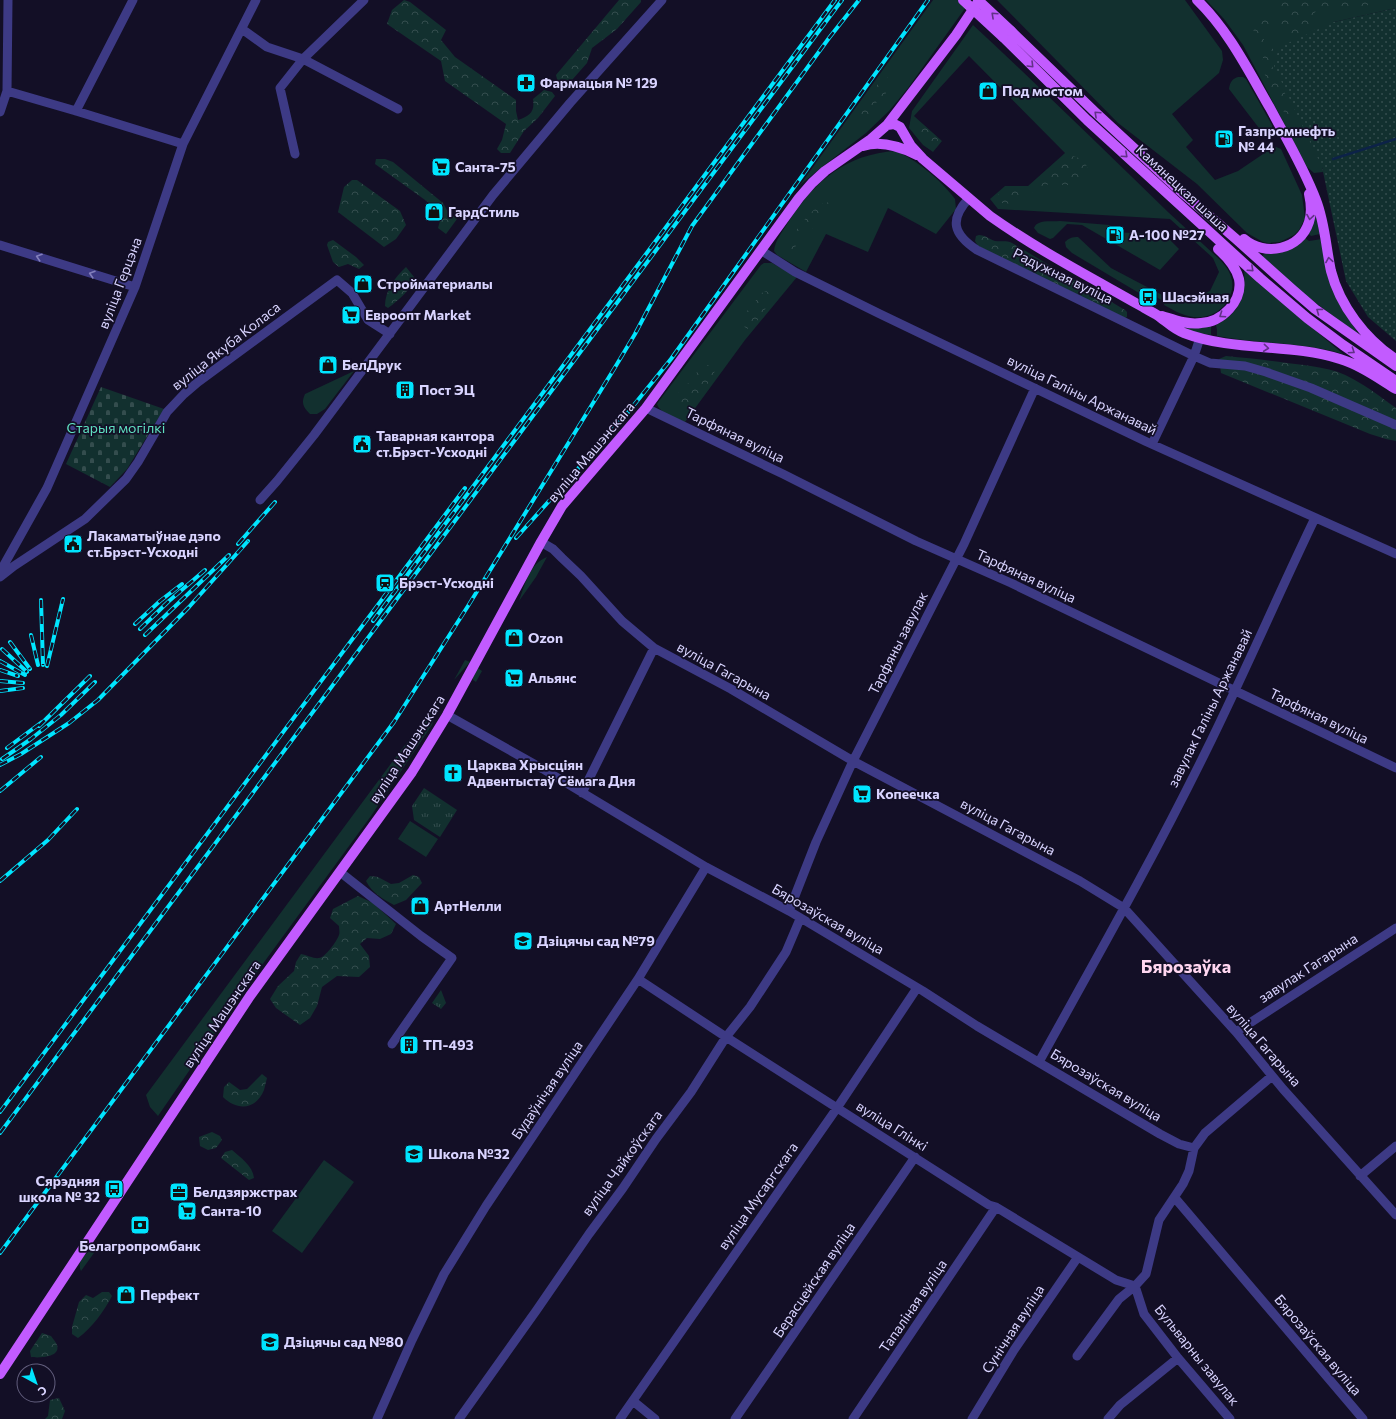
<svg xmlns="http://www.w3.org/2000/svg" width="1396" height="1419" viewBox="0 0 1396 1419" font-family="Commissioner,sans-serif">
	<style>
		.grass { fill: #12302f }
		.forest { fill: url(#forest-crowns) }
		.cemetery { fill: url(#cemetery-stones) }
		.park { fill: url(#park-tufts) }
		.garden { fill: url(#garden-dots) }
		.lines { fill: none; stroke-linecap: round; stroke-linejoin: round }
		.stream { stroke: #0c2248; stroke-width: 2.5 }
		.minor { stroke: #3d3a85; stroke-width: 9 }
		.major { stroke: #c25bff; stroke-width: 10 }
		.rail-casing { stroke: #00e5ff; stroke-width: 4 }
		.rail { stroke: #130f26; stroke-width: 2.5; stroke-dasharray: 8; stroke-linecap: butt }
		.major-bridge { stroke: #c25bff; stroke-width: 10 }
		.oneway { stroke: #623188 }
		.oneway2 { stroke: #837fbc }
		.labels { text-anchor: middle; stroke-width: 3.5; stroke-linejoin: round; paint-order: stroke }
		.poi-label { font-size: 14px; font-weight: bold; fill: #d9d4ff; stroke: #130f26; text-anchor: start }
		.street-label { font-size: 14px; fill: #d9d4ff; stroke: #130f26 }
		.park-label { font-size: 14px; fill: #5fe0c0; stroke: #130f26 }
		.district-label { font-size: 18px; font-weight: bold; fill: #ffd6f0; stroke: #130f26 }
	</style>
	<defs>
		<pattern id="forest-crowns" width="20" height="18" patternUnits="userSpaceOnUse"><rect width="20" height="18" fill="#12302f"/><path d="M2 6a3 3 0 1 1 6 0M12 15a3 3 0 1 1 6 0" fill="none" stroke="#344d4e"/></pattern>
		<pattern id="cemetery-stones" width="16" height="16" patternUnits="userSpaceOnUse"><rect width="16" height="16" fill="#12302f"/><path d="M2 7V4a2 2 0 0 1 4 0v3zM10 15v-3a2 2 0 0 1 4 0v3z" fill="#344d4e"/></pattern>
		<pattern id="park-tufts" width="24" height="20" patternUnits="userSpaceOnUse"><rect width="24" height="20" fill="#12302f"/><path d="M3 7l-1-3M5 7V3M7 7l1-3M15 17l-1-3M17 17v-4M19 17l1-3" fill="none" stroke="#344d4e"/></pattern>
		<pattern id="garden-dots" width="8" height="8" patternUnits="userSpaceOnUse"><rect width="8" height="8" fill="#12302f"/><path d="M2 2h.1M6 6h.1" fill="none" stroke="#344d4e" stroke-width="1.8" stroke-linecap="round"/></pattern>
	</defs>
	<rect width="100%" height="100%" fill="#130f26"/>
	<!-- grass -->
	<path class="grass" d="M933 0H971L908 88 889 111 866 133 822 167 800 185Z
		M997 0H1185L1222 51 1223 60 1219 73 1172 114 1193 140 1186 147 1215 180 1238 171 1272 148 1276 147 1281 149 1302 195 1305 218 1299 230 1294 235 1280 242 1268 243 1263 242 1247 233 1197 184 1118 123Z
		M1206 0H1396V8L1334 22 1322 167 1323 172 1314 173 1307 167 1243 45 1224 19Z
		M973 25C1039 86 1103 149 1168 212 1180 223 1192 234 1204 245 1213 254 1225 262 1230 274 1238 291 1225 312 1207 316 1191 320 1178 313 1164 305L1165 302 1142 289 1139 293 1072 253 1066 247 1065 242C1069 238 1072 237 1078 237L1111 268 1166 297 1180 301 1192 299 1210 291 1219 272 1213 258 1170 219 998 209 990 199 1005 186H1028L1065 153 969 56 914 116 942 141 933 152 923 145 909 128 912 111Z
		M1238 77H1243L1246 79 1272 125V130L1267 134H1264L1262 132 1229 89C1230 82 1232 79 1238 77Z
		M896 151C917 160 942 181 955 199L956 209 936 234 888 208 868 252 826 234 806 272 777 255 774 251C775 240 783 231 789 221 815 181 846 154 896 151Z
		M1315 214 1320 234 1311 236 1308 233 1312 227Z
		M1060 221 1110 225 1115 232 1149 234 1153 229 1160 230 1179 249 1160 270 1082 225 1067 224 1053 238 1050 239 1038 233 1034 228C1037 219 1052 222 1060 221Z
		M1305 238 1309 241 1322 239 1336 298 1343 311 1360 336 1308 297 1263 257V255L1265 253C1282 256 1292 248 1305 238Z
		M764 263H772L797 277 745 340 685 422C677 418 660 414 657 404L659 401 761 265Z
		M1244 270 1343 354C1302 342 1258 344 1217 336V330L1216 325C1240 313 1246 296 1244 270Z
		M1175 323C1187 326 1198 330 1211 326V335L1192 332Z
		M354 371 325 409 317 414H310C303 407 301 403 305 394Z
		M547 557 536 577 519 601C525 585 529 564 547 557Z
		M465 660 470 662 454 680Z
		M478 668 482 671 476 682 473 680V677Z
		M439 702 432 725 371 816 262 965 158 1116 150 1107 146 1095 401 750Z
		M410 821 438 839 426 857 398 839Z
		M324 1160 354 1182 302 1253 272 1231Z
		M90 1251 94 1253 81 1271C77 1263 83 1255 90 1251Z"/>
	<!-- forest -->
	<path class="forest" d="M404 0 410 2 446 30 441 40 455 57 516 100V111L518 120C530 116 535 112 533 99L544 90 552 92 555 96 538 118 524 131 510 153H501L497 149 502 140 506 124 445 81 441 61 387 24 392 10Z
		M619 0H641V2L617 29 592 48 587 63 572 80 558 83 556 75Z
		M1276 0H1388L1349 10 1336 11 1317 10 1312 16 1314 19 1320 23 1319 27 1296 38 1291 37C1280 20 1278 26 1262 32V35L1264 40 1275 51 1272 66 1293 110 1294 115 1290 117 1285 114 1263 71C1261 64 1264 59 1263 52 1261 42 1251 36 1254 25L1262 18 1273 20 1281 17C1284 11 1280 5 1276 0Z
		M885 77C904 81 878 100 874 105 871 109 870 113 867 116 864 119 862 119 858 120L856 115 857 112 880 81Z
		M920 127H922L926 128 937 138 938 140V144C929 152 915 137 920 127Z
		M1072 156C1086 158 1095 174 1081 182 1068 190 1051 179 1038 188 1024 197 1022 206 1002 203L997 199V196C1008 183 1016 195 1028 190L1063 160Z
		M376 159H385L393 162 443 203 448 212 457 219 446 234 438 228 440 221 439 210 375 164Z
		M352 180H357L400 211 406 225 396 239 384 247 338 212 344 187Z
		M827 202 829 204V207L822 216 817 225 799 238 794 250 791 253H788L785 248C791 236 813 205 827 202Z
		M979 235C985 235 989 239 995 241 1001 242 1006 240 1012 243L1125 310 1127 312V317L1125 318 978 246 975 241 976 236Z
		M333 240 356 257 364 265 359 269 348 264 339 267 333 262 327 245 328 242Z
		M406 267 414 277C411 290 399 300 388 308L385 306C385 291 395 277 406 267Z
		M766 291 771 294C771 303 756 326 747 329L741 324 743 316 762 293Z
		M1226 356C1247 358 1267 360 1287 363 1309 366 1333 367 1353 379 1368 387 1382 398 1396 408V441L1386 439 1370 434 1221 373 1219 359Z
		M708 365 712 366 715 369C715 378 692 406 683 410 680 408 678 407 677 403 674 392 684 389 689 382 696 375 698 367 708 365Z
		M413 875 419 877 422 883 406 900 394 905C383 899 372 893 366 881L370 876 378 877 391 884 399 883Z
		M358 896 373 903 396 924 391 934 380 939 367 938 360 944 369 956 370 967 359 977 337 976 322 987 317 1006 310 1018 300 1025 276 1008 270 999 278 986 294 971 296 962 301 954C307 955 314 959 319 958 325 958 337 941 339 935 340 933 339 928 339 926L330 918 333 909Z
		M262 1074 267 1078C266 1082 265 1086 264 1090 256 1110 237 1111 223 1097L224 1087 229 1082 240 1090 247 1089Z
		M212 1132 220 1136 222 1140 216 1148 208 1150 200 1146 199 1137Z
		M232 1150C240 1157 253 1166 254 1178L249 1180 221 1158 225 1152Z
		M102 1292H109L112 1296C104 1311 92 1328 78 1338L72 1334V1327L79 1302 86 1295 93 1298Z
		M42 1333 51 1336C53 1339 56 1342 57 1345 61 1358 38 1358 31 1357L30 1351Z
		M59 1398 65 1411 62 1419H45L48 1416 50 1400Z"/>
	<!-- cemetery -->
	<path class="cemetery" d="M101 387 164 409 127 469 110 487 66 464Z"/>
	<!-- park -->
	<path class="park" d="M424 788 457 810 440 837 414 820 412 806Z
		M441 990 446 1003 441 1009 432 1003Z"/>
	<!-- garden -->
	<path class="garden" d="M1396 8V341L1368 317 1346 281 1322 167 1274 66 1279 47 1334 22Z"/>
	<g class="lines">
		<!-- stream -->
		<path class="stream" d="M1333 159 1396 139"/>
		<!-- minor -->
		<path class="minor" d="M242 29 267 47 303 59 398 109
			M7 91 76 111 183 144
			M76 111 133 0
			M0 112 7 91 8 0
			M295 154 280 88 303 59 364 0
			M969 198C949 220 953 234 977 250L1194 356 1210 363 1245 366 1266 372 1311 388 1396 425
			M0 245 135 287
			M762 251 795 272 880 314 1147 442 1396 554
			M646 408 783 474 916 541 1011 583 1396 768
			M1152 444 1194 356 1200 338
			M260 500 277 481 314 435 493 195 570 103 662 0
			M541 542 553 549 562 558 581 576 622 621 654 648 731 689 853 761 1080 881 1124 908 1236 1032 1283 1089 1396 1215
			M0 572 47 488 135 287 183 144 256 0
			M0 577 14 566 85 519 126 479 138 462 167 412 184 394 198 382 337 280 352 293 368 320 390 334
			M447 715 543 769 706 867 789 911 923 991 977 1026 1160 1134 1179 1144 1194 1148
			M582 793 654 648
			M340 872 421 936 452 958 392 1044
			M789 911 816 842 853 761 964 544 1035 388
			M638 979 726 1037 989 1205 996 1207 1116 1280 1135 1286 1144 1314 1178 1358 1230 1419
			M1236 1032 1396 928
			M1039 1062C1096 959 1154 857 1206 751 1244 674 1278 595 1315 518
			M1360 1176 1396 1146
			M1175 1198 1363 1419
			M1077 1356 1119 1299 1135 1286 1146 1274 1159 1220 1183 1184 1189 1171 1194 1148 1205 1133 1272 1076
			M633 1401 655 1419
			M377 1419 412 1340 444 1274 486 1206 638 979 706 867
			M459 1419 536 1311 589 1234 623 1188 656 1139 691 1092 726 1037 750 1007 786 952 800 919
			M620 1419 837 1108 917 988
			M735 1419 915 1157
			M853 1419 996 1207
			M972 1419 1014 1350 1078 1257
			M1108 1419 1120 1405 1178 1358"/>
		<!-- major -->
		<path class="major" d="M1197 0C1229 31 1248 70 1270 108 1286 138 1304 168 1316 200 1325 223 1326 248 1331 271 1340 306 1365 338 1394 358
			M1011 31 1095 112 1177 188 1236 239 1293 290 1315 309 1396 366
			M1003 37 1087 120 1260 278 1307 318 1343 345 1396 381
			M887 125 894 124 900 127 911 146 923 159 990 216C1038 250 1090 277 1141 306 1146 309 1152 312 1157 315 1166 321 1173 329 1184 333 1234 352 1290 343 1340 359 1360 365 1378 378 1396 389
			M863 146C881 140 901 147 917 155
			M1244 239C1265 257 1300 250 1309 222 1312 213 1311 203 1309 194
			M1162 316C1175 320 1188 325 1201 323 1222 322 1243 301 1239 279 1236 267 1227 257 1218 249
			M0 1374 250 996 412 772 447 715 541 542 562 506 646 408 799 198 812 183 825 171 871 139 887 125 956 35 978 2"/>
		<defs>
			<path id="rail" d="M516 538 625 416 671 359 928 0
				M238 544 275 502
				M41 600 43 665
				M373 621 835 0
				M135 624 160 601 182 584
				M140 629 169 601 205 570
				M31 635 38 665
				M145 635 229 555
				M10 642 30 669
				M2 649 27 672
				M0 661 25 675
				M47 666 63 599
				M0 670 18 676
				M0 681 23 683
				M0 691 23 688
				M39 726 90 676
				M7 748 42 722
				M2 759 31 739 61 715 95 682
				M0 765 21 754 69 723 98 700 189 607 248 541
				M0 791 41 757
				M0 881 48 840 77 809
				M0 1112 465 488
				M0 1133 842 0
				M0 1253 394 722 468 606 614 369 635 334 692 226 829 38 859 0"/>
		</defs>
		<!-- rail casing -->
		<use href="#rail" class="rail-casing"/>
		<!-- rail -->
		<use href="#rail" class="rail"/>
		<!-- major-bridge -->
		<path class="major-bridge" d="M963 0 1003 37
			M978 0 1011 31"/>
	</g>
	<!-- one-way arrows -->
	<defs><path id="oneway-chevron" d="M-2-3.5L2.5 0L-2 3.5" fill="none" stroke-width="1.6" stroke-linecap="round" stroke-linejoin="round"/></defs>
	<g class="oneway">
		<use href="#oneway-chevron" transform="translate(994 15) rotate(-137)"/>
		<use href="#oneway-chevron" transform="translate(1031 65) rotate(45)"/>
		<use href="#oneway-chevron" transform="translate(1097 114) rotate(-137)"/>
		<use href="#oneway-chevron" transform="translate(1125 155) rotate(42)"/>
		<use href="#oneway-chevron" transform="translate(1310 217) rotate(99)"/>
		<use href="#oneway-chevron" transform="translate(1329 260) rotate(-99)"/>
		<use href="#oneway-chevron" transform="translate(1251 269) rotate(42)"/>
		<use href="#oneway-chevron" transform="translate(1319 311) rotate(-144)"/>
		<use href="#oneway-chevron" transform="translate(1222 315) rotate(146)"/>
		<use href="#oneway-chevron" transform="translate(1266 348) rotate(6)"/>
		<use href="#oneway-chevron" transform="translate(1352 351) rotate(34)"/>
	</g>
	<g class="oneway2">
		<use href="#oneway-chevron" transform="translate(39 257) rotate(-162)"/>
		<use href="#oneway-chevron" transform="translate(92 274) rotate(-163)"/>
	</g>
	<!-- icons -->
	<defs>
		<symbol id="pharmacy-square" viewBox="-11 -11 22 22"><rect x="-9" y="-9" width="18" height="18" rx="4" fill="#00e5ff" stroke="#130f26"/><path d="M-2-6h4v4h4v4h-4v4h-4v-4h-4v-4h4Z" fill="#111"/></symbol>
		<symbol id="shop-square" viewBox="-11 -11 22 22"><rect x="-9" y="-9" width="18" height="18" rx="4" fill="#00e5ff" stroke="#130f26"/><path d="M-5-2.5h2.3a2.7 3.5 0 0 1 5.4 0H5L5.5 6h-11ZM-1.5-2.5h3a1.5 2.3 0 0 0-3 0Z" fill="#111"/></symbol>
		<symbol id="fuel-square" viewBox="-11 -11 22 22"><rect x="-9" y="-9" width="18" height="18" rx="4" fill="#00e5ff" stroke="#130f26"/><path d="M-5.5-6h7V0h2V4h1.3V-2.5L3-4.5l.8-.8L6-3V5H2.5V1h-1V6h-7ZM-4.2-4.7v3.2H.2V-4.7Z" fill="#111"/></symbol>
		<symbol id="supermarket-square" viewBox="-11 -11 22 22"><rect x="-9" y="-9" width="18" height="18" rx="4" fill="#00e5ff" stroke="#130f26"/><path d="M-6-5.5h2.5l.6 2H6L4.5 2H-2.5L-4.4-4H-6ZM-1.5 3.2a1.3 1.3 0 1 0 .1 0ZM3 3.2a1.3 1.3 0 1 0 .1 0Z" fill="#111"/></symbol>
		<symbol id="bus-square" viewBox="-11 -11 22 22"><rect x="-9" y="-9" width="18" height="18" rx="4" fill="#00e5ff" stroke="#130f26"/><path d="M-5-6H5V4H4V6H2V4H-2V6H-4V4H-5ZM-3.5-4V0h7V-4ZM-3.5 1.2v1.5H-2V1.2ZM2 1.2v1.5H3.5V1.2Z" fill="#111"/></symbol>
		<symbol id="building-square" viewBox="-11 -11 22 22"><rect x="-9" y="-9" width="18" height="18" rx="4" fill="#00e5ff" stroke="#130f26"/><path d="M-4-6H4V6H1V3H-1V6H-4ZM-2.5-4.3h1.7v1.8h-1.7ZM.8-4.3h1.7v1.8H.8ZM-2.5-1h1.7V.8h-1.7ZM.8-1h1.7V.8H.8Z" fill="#111"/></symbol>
		<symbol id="civic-square" viewBox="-11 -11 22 22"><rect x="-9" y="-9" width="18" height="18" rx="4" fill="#00e5ff" stroke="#130f26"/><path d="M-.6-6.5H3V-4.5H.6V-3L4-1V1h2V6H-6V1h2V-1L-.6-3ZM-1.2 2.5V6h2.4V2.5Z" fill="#111"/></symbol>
		<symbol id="station-square" viewBox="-11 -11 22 22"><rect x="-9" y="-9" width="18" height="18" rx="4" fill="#00e5ff" stroke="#130f26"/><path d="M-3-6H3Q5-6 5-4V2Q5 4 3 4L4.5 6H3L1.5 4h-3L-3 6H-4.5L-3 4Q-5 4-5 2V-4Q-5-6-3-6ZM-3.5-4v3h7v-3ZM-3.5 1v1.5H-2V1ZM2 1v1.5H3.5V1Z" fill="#111"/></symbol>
		<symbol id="church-square" viewBox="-11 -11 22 22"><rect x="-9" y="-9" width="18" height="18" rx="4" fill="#00e5ff" stroke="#130f26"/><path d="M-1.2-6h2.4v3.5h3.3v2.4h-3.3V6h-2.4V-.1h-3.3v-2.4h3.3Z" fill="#111"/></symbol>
		<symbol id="school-square" viewBox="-11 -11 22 22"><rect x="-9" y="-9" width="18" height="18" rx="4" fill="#00e5ff" stroke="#130f26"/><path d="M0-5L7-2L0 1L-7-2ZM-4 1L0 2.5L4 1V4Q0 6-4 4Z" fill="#111"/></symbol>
		<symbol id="office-square" viewBox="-11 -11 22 22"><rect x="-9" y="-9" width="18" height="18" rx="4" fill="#00e5ff" stroke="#130f26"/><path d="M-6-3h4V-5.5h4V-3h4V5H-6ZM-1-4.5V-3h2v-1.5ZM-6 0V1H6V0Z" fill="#111"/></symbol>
		<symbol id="bank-square" viewBox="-11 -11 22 22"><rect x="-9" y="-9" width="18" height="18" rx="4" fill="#00e5ff" stroke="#130f26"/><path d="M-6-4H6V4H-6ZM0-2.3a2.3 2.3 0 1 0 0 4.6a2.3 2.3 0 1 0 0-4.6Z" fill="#111"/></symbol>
	</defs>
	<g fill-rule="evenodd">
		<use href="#pharmacy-square" x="515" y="72" width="22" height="22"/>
		<use href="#shop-square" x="977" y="80" width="22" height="22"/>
		<use href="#fuel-square" x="1213" y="128" width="22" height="22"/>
		<use href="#supermarket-square" x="430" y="156" width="22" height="22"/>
		<use href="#shop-square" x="423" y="201" width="22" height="22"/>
		<use href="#fuel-square" x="1104" y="224" width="22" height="22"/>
		<use href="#shop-square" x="352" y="273" width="22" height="22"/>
		<use href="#bus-square" x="1137" y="286" width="22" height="22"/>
		<use href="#supermarket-square" x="340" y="304" width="22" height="22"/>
		<use href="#shop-square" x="317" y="354" width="22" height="22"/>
		<use href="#building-square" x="394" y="379" width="22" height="22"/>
		<use href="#civic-square" x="351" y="433" width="22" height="22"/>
		<use href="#civic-square" x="62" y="533" width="22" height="22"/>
		<use href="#station-square" x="374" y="572" width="22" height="22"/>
		<use href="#shop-square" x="503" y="627" width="22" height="22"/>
		<use href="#supermarket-square" x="503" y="667" width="22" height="22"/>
		<use href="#church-square" x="442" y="762" width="22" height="22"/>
		<use href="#supermarket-square" x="851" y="783" width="22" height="22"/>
		<use href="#shop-square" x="409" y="895" width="22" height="22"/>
		<use href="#school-square" x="512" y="930" width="22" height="22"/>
		<use href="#building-square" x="398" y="1034" width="22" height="22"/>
		<use href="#school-square" x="403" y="1143" width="22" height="22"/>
		<use href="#bus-square" x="103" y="1178" width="22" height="22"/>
		<use href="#office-square" x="168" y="1181" width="22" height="22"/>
		<use href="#supermarket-square" x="176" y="1200" width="22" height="22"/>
		<use href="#bank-square" x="129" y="1214" width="22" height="22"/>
		<use href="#shop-square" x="115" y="1284" width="22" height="22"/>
		<use href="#school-square" x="259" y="1331" width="22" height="22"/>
	</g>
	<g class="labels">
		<!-- poi labels -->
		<g class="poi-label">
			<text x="540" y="88">Фармацыя № 129</text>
			<text x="1002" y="96">Под мостом</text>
			<text x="1238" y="136">Газпромнефть<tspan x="1238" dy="16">№ 44</tspan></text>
			<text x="455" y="172">Санта-75</text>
			<text x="448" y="217">ГардСтиль</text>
			<text x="1129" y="240">А-100 №27</text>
			<text x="377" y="289">Стройматериалы</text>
			<text x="1162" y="302">Шасэйная</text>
			<text x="365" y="320">Евроопт Market</text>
			<text x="342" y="370">БелДрук</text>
			<text x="419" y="395">Пост ЭЦ</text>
			<text x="376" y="441">Таварная кантора<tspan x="376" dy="16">ст.Брэст-Усходні</tspan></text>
			<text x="87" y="541">Лакаматыўнае дэпо<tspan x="87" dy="16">ст.Брэст-Усходні</tspan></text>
			<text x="399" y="588">Брэст-Усходні</text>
			<text x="528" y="643">Ozon</text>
			<text x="528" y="683">Альянс</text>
			<text x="467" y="770">Царква Хрысціян<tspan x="467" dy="16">Адвентыстаў Сёмага Дня</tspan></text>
			<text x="876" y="799">Копеечка</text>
			<text x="434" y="911">АртНелли</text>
			<text x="537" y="946">Дзіцячы сад №79</text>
			<text x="423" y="1050">ТП-493</text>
			<text x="428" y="1159">Школа №32</text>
			<text x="100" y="1186" text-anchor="end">Сярэдняя<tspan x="100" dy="16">школа № 32</tspan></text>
			<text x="193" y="1197">Белдзяржстрах</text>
			<text x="201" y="1216">Санта-10</text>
			<text x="140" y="1251" text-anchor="middle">Белагропромбанк</text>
			<text x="140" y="1300">Перфект</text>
			<text x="284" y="1347">Дзіцячы сад №80</text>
		</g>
		<!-- street labels -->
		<g class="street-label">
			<text transform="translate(1182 188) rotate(43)" y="5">Камянецкая шаша</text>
			<text transform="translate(1063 276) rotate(26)" y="5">Радужная вуліца</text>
			<text transform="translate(120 283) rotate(-69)" y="5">вуліца Герцэна</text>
			<text transform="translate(226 346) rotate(-38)" y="5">вуліца Якуба Коласа</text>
			<text transform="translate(1082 395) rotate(26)" y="5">вуліца Галіны Аржанавай</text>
			<text transform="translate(735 435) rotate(26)" y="5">Тарфяная вуліца</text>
			<text transform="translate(591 452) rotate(-50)" y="5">вуліца Машэнскага</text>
			<text transform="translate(1026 576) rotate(25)" y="5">Тарфяная вуліца</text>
			<text transform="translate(898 643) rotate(-63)" y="5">Тарфяны завулак</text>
			<text transform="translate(724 671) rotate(29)" y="5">вуліца Гагарына</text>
			<text transform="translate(1210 708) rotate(-64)" y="5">завулак Галіны Аржанавай</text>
			<text transform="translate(1319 716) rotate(26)" y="5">Тарфяная вуліца</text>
			<text transform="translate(407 749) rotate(-57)" y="5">вуліца Машэнскага</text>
			<text transform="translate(1008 827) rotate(28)" y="5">вуліца Гагарына</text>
			<text transform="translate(828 919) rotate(30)" y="5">Бярозаўская вуліца</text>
			<text transform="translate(1308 968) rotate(-33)" y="5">завулак Гагарына</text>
			<text transform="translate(222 1014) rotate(-56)" y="5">вуліца Машэнскага</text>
			<text transform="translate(1264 1045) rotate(49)" y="5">вуліца Гагарына</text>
			<text transform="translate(1106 1085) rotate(31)" y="5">Бярозаўская вуліца</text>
			<text transform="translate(547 1090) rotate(-56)" y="5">Будаўнічая вуліца</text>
			<text transform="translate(892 1126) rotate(32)" y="5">вуліца Глінкі</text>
			<text transform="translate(622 1163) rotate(-54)" y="5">вуліца Чайкоўскага</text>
			<text transform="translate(758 1196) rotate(-55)" y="5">вуліца Мусаргскага</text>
			<text transform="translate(814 1280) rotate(-56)" y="5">Берасцейская вуліца</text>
			<text transform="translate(913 1306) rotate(-56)" y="5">Тапаліная вуліца</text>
			<text transform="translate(1013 1329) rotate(-57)" y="5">Сунічная вуліца</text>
			<text transform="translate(1318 1345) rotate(50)" y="5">Бярозаўская вуліца</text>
			<text transform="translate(1197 1355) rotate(51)" y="5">Бульварны завулак</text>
		</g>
		<!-- park labels -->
		<g class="park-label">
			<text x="116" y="433">Старыя могілкі</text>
		</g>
		<!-- district labels -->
		<g class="district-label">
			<text x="1186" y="973">Бярозаўка</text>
		</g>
	</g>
	<!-- north arrow -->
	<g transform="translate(36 1383) rotate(140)"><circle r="19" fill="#130f26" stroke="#625e7d"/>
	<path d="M0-3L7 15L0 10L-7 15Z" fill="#00e5ff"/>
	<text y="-6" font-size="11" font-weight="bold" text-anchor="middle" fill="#d9d4ff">С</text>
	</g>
</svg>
